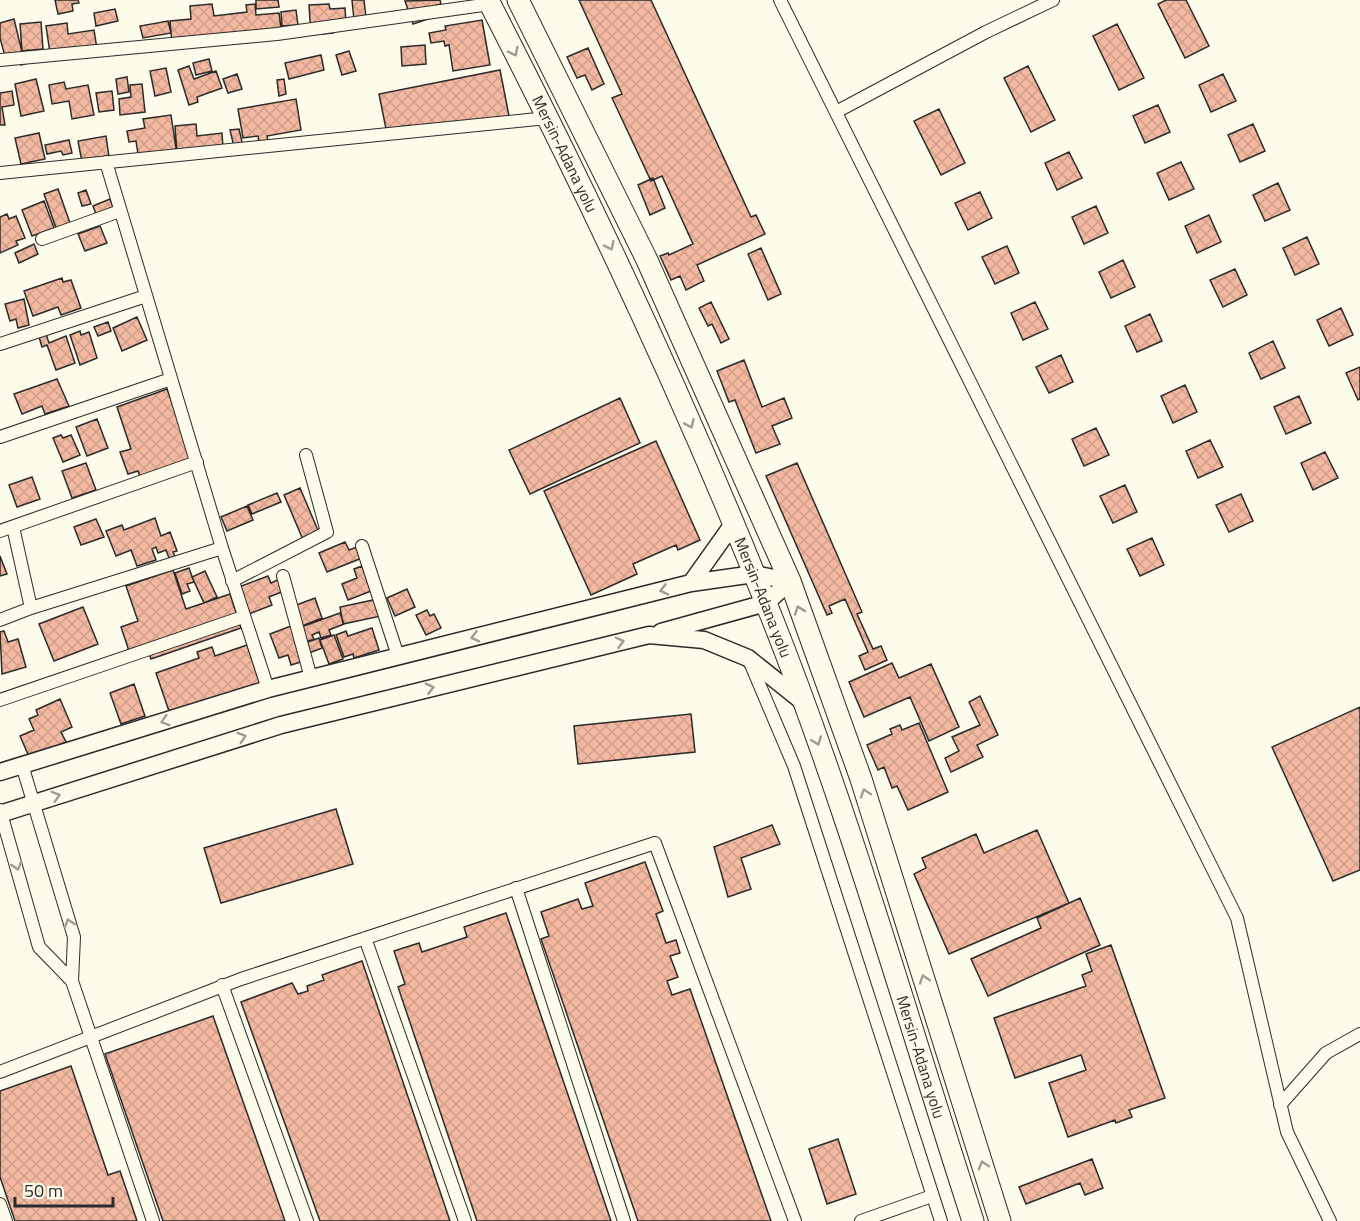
<svg xmlns="http://www.w3.org/2000/svg" width="1360" height="1221" viewBox="0 0 1360 1221" font-family="'Titillium Web',sans-serif">
	<style>
		.building { fill: url(#building-cross-hatch); stroke: #2b2b2b; stroke-width: 1.5 }
		.lines { fill: none; stroke-linecap: round; stroke-linejoin: round }
		.street-casing { stroke: #2b2b2b; stroke-width: 14 }
		.secondary-casing { stroke: #2b2b2b; stroke-width: 19 }
		.highway-casing { stroke: #2b2b2b; stroke-width: 23 }
		.street { stroke: #fdfbea; stroke-width: 12 }
		.secondary { stroke: #fdfbea; stroke-width: 16 }
		.highway { stroke: #fdfbea; stroke-width: 21 }
		.oneway { stroke: #9e9d94 }
		.labels { text-anchor: middle; stroke-width: 4.5; stroke-linejoin: round; paint-order: stroke }
		.street-label { font-size: 16px; fill: #2b2b2b; stroke: #fdfbea }
	</style>
	<defs>
		<pattern id="building-cross-hatch" width="8" height="8" patternUnits="userSpaceOnUse" patternTransform="scale(1.5)"><rect width="8" height="8" fill="#f2b8a0"/><path d="M0 0l8 8M0 8l8-8" fill="none" stroke="#d09e8a"/></pattern>
	</defs>
	<rect width="100%" height="100%" fill="#fdfbea"/>
	<!-- building -->
	<path class="building" d="M55 0H78L79 3 72 4 73 11 58 14Z
		M256 0H278L279 7 256 9Z
		M352 0H364L366 18 354 20Z
		M440 0 441 4 431 7 434 17 413 24 405 1Z
		M579 0H651L751 217 756 215 765 234 697 265 704 281 686 290 680 276 671 280 660 256 668 253 669 255 693 244 662 176 651 181 612 98 622 94Z
		M1166 0H1186L1209 46 1185 58 1158 4Z
		M212 4 214 16 247 12 246 5 255 4 256 15 279 13 281 29 172 43 170 21 191 19 190 6Z
		M329 4 330 9 345 8 346 23 332 24 333 33 311 35 309 5Z
		M115 9 118 21 96 26 94 13Z
		M296 10 298 25 282 26 281 12Z
		M14 19 22 52 28 50 31 62 21 65 19 56 6 60 0 38V23Z
		M482 20 490 65 453 71 449 45 445 46 444 41 431 43 429 33 446 30 445 26Z
		M168 21 171 33 143 38 140 26Z
		M41 22 43 49 22 51 20 24Z
		M67 23 68 34 94 30 97 49 50 53 46 26Z
		M1117 24 1144 78 1119 90 1093 36Z
		M425 45 426 64 402 66 401 47Z
		M588 48 604 84 592 90 585 75 577 78 567 57Z
		M349 51 356 71 342 75 336 55Z
		M321 55 324 70 289 79 285 63Z
		M209 59 212 71 196 75 193 63Z
		M189 66 194 79 216 71 222 88 197 97 198 102 189 105 178 70Z
		M1028 66 1055 120 1031 132 1004 78Z
		M166 68 171 92 155 96 150 71Z
		M500 70 509 116 411 135 410 125 386 129 379 94Z
		M237 74 242 89 228 93 223 79Z
		M1223 74 1236 101 1211 112 1199 85Z
		M127 77 129 92 118 94 116 79Z
		M36 79 44 111 21 116 15 84Z
		M284 79 286 94 279 96 277 80Z
		M64 82 66 89 88 85 94 115 72 119 69 101 52 104 49 85Z
		M142 84 145 112 120 115 119 99 131 97 130 85Z
		M12 91 14 105 2 107 5 125H0V93Z
		M112 91 114 110 99 112 96 93Z
		M296 99 301 130 267 136 268 141 259 142 258 136 243 138 238 109Z
		M1158 105 1170 132 1145 143 1133 116Z
		M939 109 965 163 941 175 914 121Z
		M171 115 177 155 139 161 136 141 129 142 127 131 145 128 143 119Z
		M196 124 197 136 222 133 223 148 177 153 175 126Z
		M1253 124 1265 151 1240 162 1228 135Z
		M239 129 243 146 234 147 230 130Z
		M39 133 45 159 21 164 15 138Z
		M106 136 109 157 82 162 78 141Z
		M69 140 72 153 63 155 61 151 47 154 45 145Z
		M1069 152 1082 178 1057 190 1045 163Z
		M1181 162 1194 189 1169 200 1157 173Z
		M653 178 665 208 650 215 638 185Z
		M1278 183 1290 210 1265 221 1253 195Z
		M58 189 70 223 56 228 44 194Z
		M86 190 91 204 82 206 78 193Z
		M980 192 992 218 968 230 955 203Z
		M110 199 113 207 96 214 93 206Z
		M44 201 54 228 32 236 22 210Z
		M1096 206 1108 233 1084 244 1072 217Z
		M7 214 9 219 16 216 25 238 16 241 18 245 0 253V217Z
		M1209 215 1221 242 1197 253 1185 226Z
		M100 226 107 243 85 251 78 234Z
		M1307 237 1319 264 1295 275 1283 248Z
		M34 244 38 254 19 263 15 253Z
		M1007 246 1019 273 995 284 982 257Z
		M761 248 781 294 768 300 748 254Z
		M1123 260 1135 287 1111 298 1099 272Z
		M1235 269 1247 295 1223 307 1210 280Z
		M62 278 63 282 71 280 81 308 61 315 58 307 33 316 24 291Z
		M24 299 29 325 18 328 16 319 10 321 5 304Z
		M711 302 729 339 721 343 712 324 708 326 699 308Z
		M1035 302 1048 329 1023 340 1011 313Z
		M1341 308 1353 335 1329 346 1317 320Z
		M1150 314 1162 341 1137 352 1125 326Z
		M137 317 147 340 122 351 113 328Z
		M108 322 111 331 98 336 94 327Z
		M80 331 81 335 89 332 97 358 80 365 70 335Z
		M46 334 49 343 66 336 75 363 56 370 47 345 42 347 39 337Z
		M1273 341 1285 368 1261 379 1249 353Z
		M1061 355 1073 382 1049 393 1036 367Z
		M744 360 762 407 784 398 792 418 772 426 780 444 756 453 735 400 729 402 717 371Z
		M1360 367V399L1358 400 1346 373Z
		M57 379 69 406 45 414 42 406 22 414 14 394Z
		M1185 385 1197 412 1173 423 1161 396Z
		M167 389 193 461 141 479 138 471 128 474 120 452 131 449 117 407Z
		M1299 396 1311 423 1286 434 1274 407Z
		M620 398 640 443 530 494 509 450Z
		M97 419 108 448 87 456 76 427Z
		M1096 428 1109 455 1084 466 1072 439Z
		M61 435 63 438 71 435 80 455 63 462 53 438Z
		M1210 440 1223 467 1198 478 1186 451Z
		M656 441 700 540 678 550 676 545 633 564 637 574 591 595 544 491Z
		M1325 452 1338 478 1313 490 1301 463Z
		M86 463 96 490 72 498 62 471Z
		M797 463 862 612 857 614 873 649 881 646 887 660 865 670 859 656 868 652 845 599 829 606 832 613 827 615 766 476Z
		M32 477 40 499 17 507 9 485Z
		M1125 485 1137 512 1113 523 1100 496Z
		M300 488 320 535 304 542 284 495Z
		M277 493 281 502 252 514 248 505Z
		M1241 494 1253 521 1229 532 1216 505Z
		M247 506 253 520 227 531 221 517Z
		M155 518 161 536 170 532 177 551 173 552 177 561 171 563 166 550 158 553 156 547 152 549 156 560 137 566 131 550 116 556 106 531 122 525 124 530Z
		M96 519 104 537 81 545 74 527Z
		M1152 538 1164 565 1140 576 1127 549Z
		M345 542 349 550 357 547 362 558 327 572 319 553Z
		M0 556 7 574 0 576Z
		M362 566 371 591 348 600 342 584 357 578 354 569Z
		M189 568 194 582 187 584 190 591 182 594 175 573Z
		M173 570 186 609 230 594 241 628 151 659 147 648 130 654 121 627 138 621 126 586Z
		M205 571 217 597 204 603 192 577Z
		M268 576 271 583 280 579 284 591 269 597 272 605 249 614 239 587Z
		M407 589 415 607 395 616 387 598Z
		M315 598 322 618 302 626 294 606Z
		M378 599 381 616 343 624 340 607Z
		M83 607 98 644 54 661 39 624Z
		M427 610 430 616 434 614 441 628 426 635 416 615Z
		M340 613 344 624 329 630 331 635 321 638 319 632 312 635 314 639 306 642 301 627Z
		M291 626 304 661 291 665 288 655 279 658 270 634Z
		M372 628 379 650 354 658 353 654 344 657 336 635 346 631 348 636Z
		M4 631 8 642 18 639 26 667 2 674 0 632Z
		M334 635 343 659 329 664 320 640Z
		M319 638 322 648 309 653 305 643Z
		M247 645 261 687 171 717 156 673 199 658 197 652 212 647 215 656Z
		M892 663 899 678 931 664 959 727 929 741 910 697 864 717 849 682Z
		M134 684 145 716 121 724 110 693Z
		M980 696 998 735 977 745 983 757 951 772 945 758 959 751 952 737 980 725 969 702Z
		M60 699 72 727 61 732 66 742 30 759 20 736 34 730 29 719 38 715 36 710Z
		M1360 707V870L1333 881 1272 747Z
		M691 714 695 752 578 764 574 726Z
		M919 723 948 792 908 810 897 786 892 788 884 767 878 770 867 745 892 734 890 729 900 725 902 730Z
		M336 809 353 864 221 903 204 848Z
		M772 825 780 844 741 858 751 889 728 897 714 847Z
		M1037 830 1069 903 949 954 914 874 926 868 922 858 976 834 984 853Z
		M645 862 663 911 656 914 666 943 676 940 680 953 670 956 678 977 667 981 672 995 690 989 771 1221H638L541 939 549 936 541 912 578 899 582 909 593 906 585 883Z
		M1080 898 1100 945 988 996 971 959 1041 928 1037 918Z
		M506 913 611 1221H477L398 987 405 984 394 951 419 943 422 952 467 937 464 927Z
		M1111 945 1165 1098 1129 1110 1132 1117 1116 1123 1115 1120 1068 1137 1049 1083 1086 1070 1081 1055 1015 1078 994 1018 1086 986 1082 975 1092 971 1086 954Z
		M362 961 450 1221H320L241 1002 292 983 298 994 308 991 307 986 324 980 322 975Z
		M213 1016 285 1221H163L105 1054Z
		M71 1066 108 1175 120 1171 137 1221H15L0 1177V1091Z
		M838 1139 856 1194 827 1204 809 1149Z
		M1092 1159 1103 1188 1085 1195 1080 1183 1026 1204 1019 1187Z"/>
	<g class="lines">
		<defs>
			<path id="street" d="M780 0 1237 918 1287 1132 1330 1221
				M0 60 277 34 490 4
				M836 112 986 32 1053 0
				M106 162 222 548 268 689
				M0 173 547 118
				M42 239 120 211
				M0 344 146 296
				M0 437 171 379
				M13 527 31 608
				M0 531 197 462
				M362 546 398 656
				M283 576 311 678
				M232 581 327 532 306 455
				M0 620 31 608 222 548
				M749 660 794 766 941 1221
				M0 700 243 617
				M22 765 74 937 72 981 153 1221
				M0 810 39 947 72 981
				M516 888 624 1221
				M365 938 465 1221
				M222 985 307 1221
				M0 1072 241 979 655 843 795 1221
				M1280 1105 1326 1053 1360 1034
				M0 1204 6 1221
				M861 1221 932 1196"/>
			<path id="secondary" d="M691 583 754 574 790 581
				M661 632 766 603 790 581
				M0 772 268 689 691 583 733 524
				M0 814 281 725 649 635 704 640 748 658 803 702"/>
			<g id="highway">
				<path id="s1" d="M488 0C591 200 687 404 770 613 849 811 907 1018 973 1221"/>
				<path d="M518 0 646 258 790 581 861 779 1000 1221"/>
			</g>
		</defs>
		<!-- street casing -->
		<use href="#street" class="street-casing"/>
		<!-- secondary casing -->
		<use href="#secondary" class="secondary-casing"/>
		<!-- highway casing -->
		<use href="#highway" class="highway-casing"/>
		<!-- street -->
		<use href="#street" class="street"/>
		<!-- secondary -->
		<use href="#secondary" class="secondary"/>
		<!-- highway -->
		<use href="#highway" class="highway"/>
	</g>
	<!-- one-way arrows -->
	<defs><path id="oneway-chevron" d="M-2-3.5L2.5 0L-2 3.5" fill="none" stroke-width="1.6" stroke-linecap="round" stroke-linejoin="round" transform="scale(1.5)"/></defs>
	<g class="oneway">
		<use href="#oneway-chevron" transform="translate(514 52) rotate(64)"/>
		<use href="#oneway-chevron" transform="translate(610 246) rotate(64)"/>
		<use href="#oneway-chevron" transform="translate(690 424) rotate(66)"/>
		<use href="#oneway-chevron" transform="translate(664 590) rotate(166)"/>
		<use href="#oneway-chevron" transform="translate(799 610) rotate(-109)"/>
		<use href="#oneway-chevron" transform="translate(475 637) rotate(166)"/>
		<use href="#oneway-chevron" transform="translate(620 642) rotate(-14)"/>
		<use href="#oneway-chevron" transform="translate(430 688) rotate(-14)"/>
		<use href="#oneway-chevron" transform="translate(165 721) rotate(163)"/>
		<use href="#oneway-chevron" transform="translate(242 737) rotate(-18)"/>
		<use href="#oneway-chevron" transform="translate(817 741) rotate(70)"/>
		<use href="#oneway-chevron" transform="translate(865 793) rotate(-108)"/>
		<use href="#oneway-chevron" transform="translate(56 796) rotate(-17)"/>
		<use href="#oneway-chevron" transform="translate(17 866) rotate(73)"/>
		<use href="#oneway-chevron" transform="translate(69 923) rotate(-108)"/>
		<use href="#oneway-chevron" transform="translate(924 979) rotate(-108)"/>
		<use href="#oneway-chevron" transform="translate(983 1165) rotate(-107)"/>
	</g>
	<g class="labels">
		<!-- street labels -->
		<g class="street-label">
			<text dy="6" stroke="none"><textPath href="#s1" startOffset="172">Mersin-Adana yolu</textPath></text>
			<text dy="6" stroke="none"><textPath href="#s1" startOffset="658">Mersin-Adana yolu</textPath></text>
			<text dy="6" stroke="none"><textPath href="#s1" startOffset="1144">Mersin-Adana yolu</textPath></text>
		</g>
	</g>
	<!-- scale -->
	<path d="M15 1197v9h98v-9" fill="none" stroke="#2b2b2b" stroke-width="3"/>
	<text x="24" y="1197" font-size="18" fill="#2b2b2b" stroke="#fdfbea" stroke-width="4.5" paint-order="stroke">50 m</text>
</svg>
